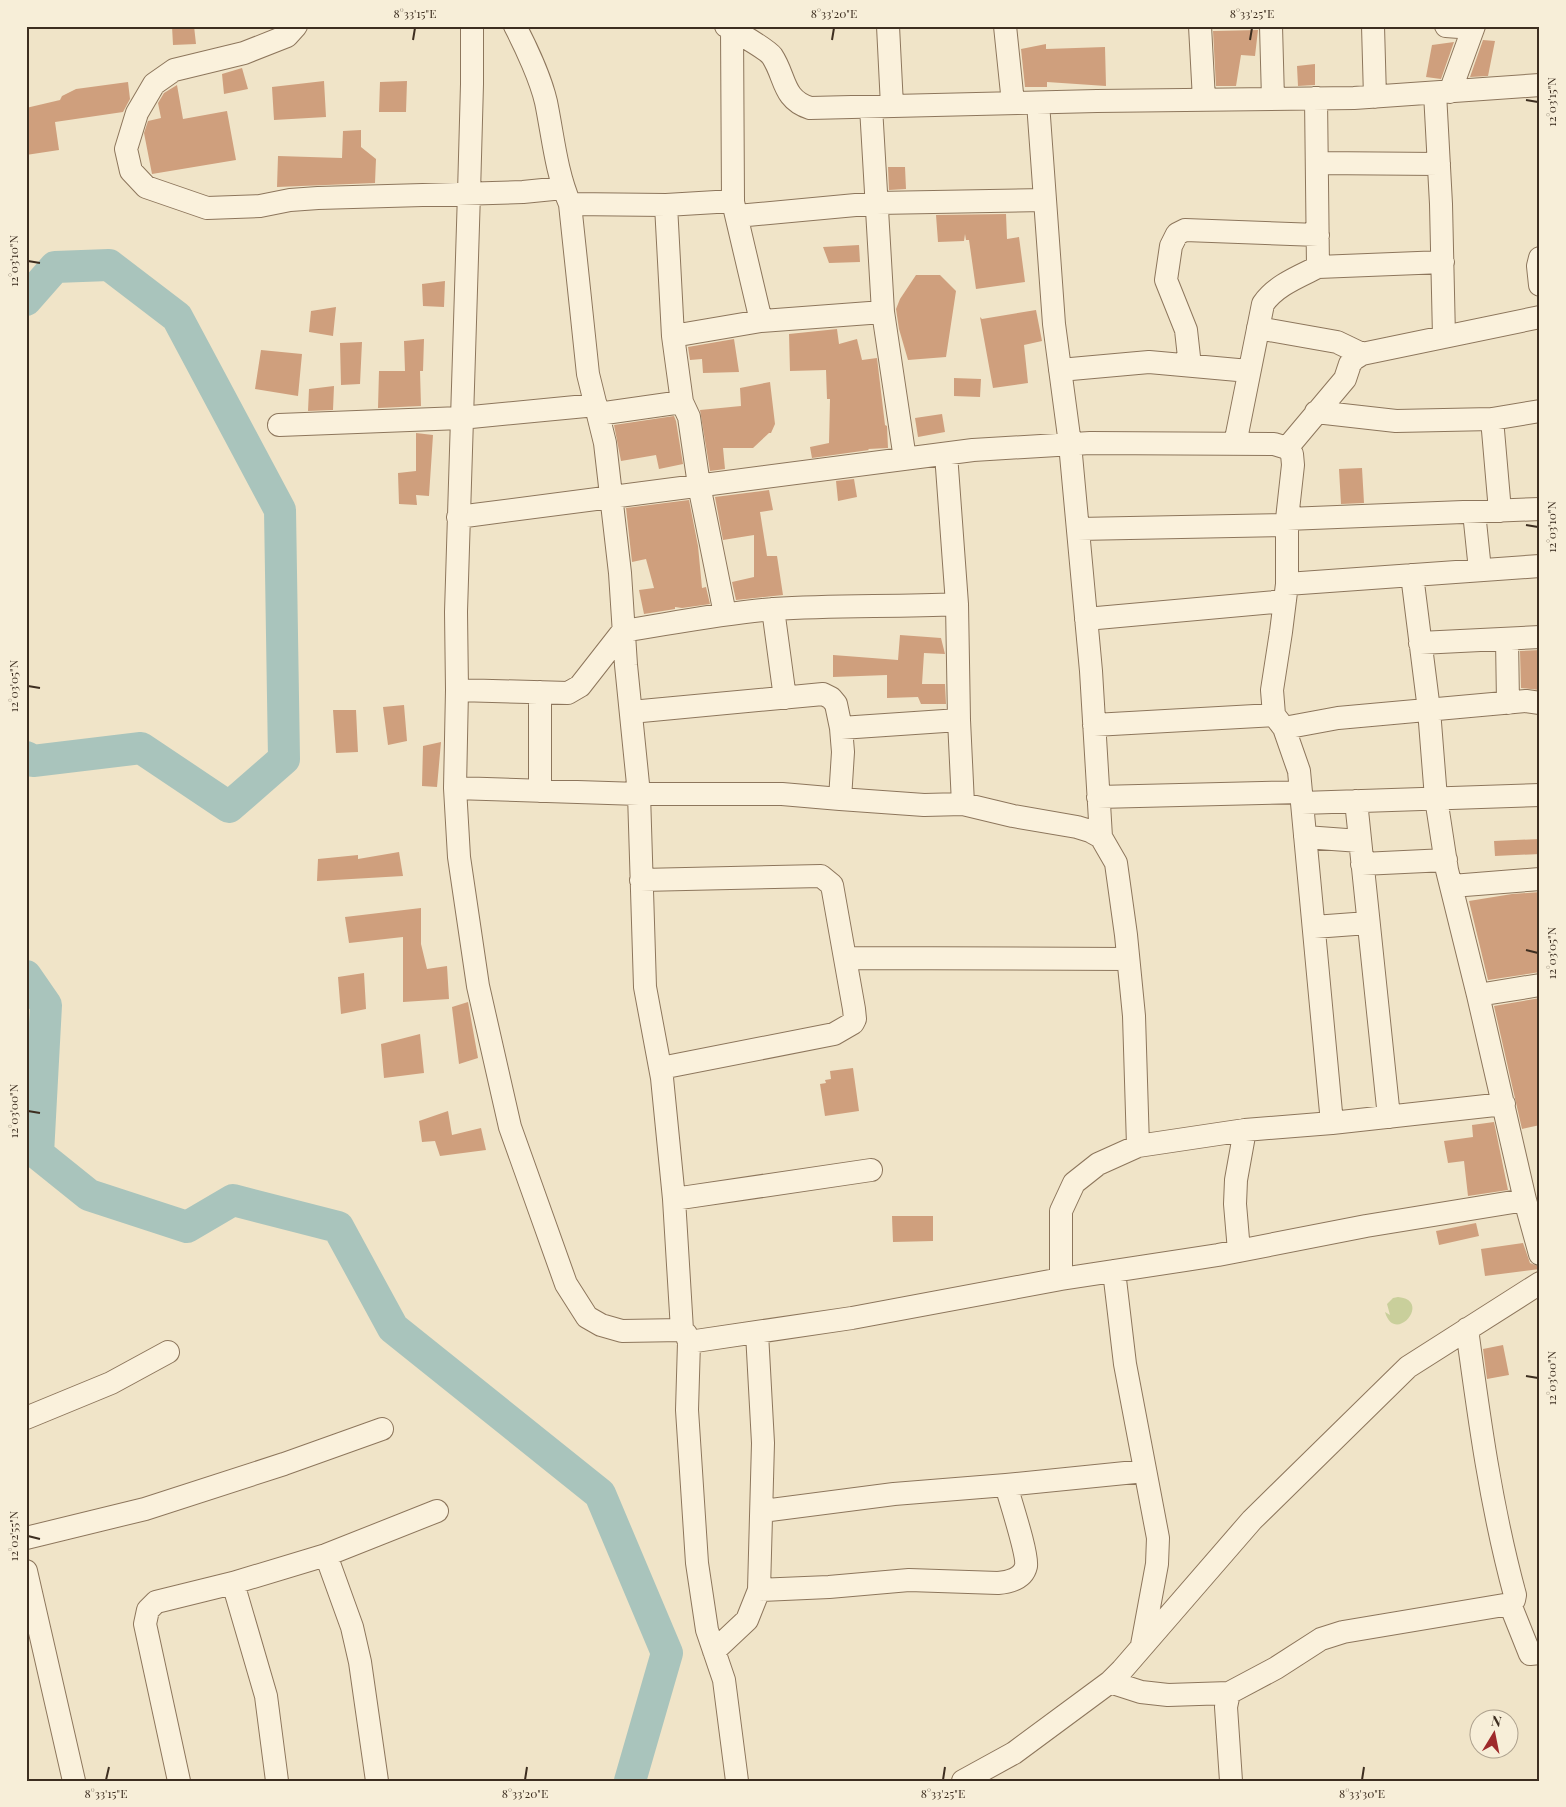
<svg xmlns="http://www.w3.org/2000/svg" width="1566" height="1807" viewBox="0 0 1566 1807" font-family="'Playfair Display',serif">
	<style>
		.green { fill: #c9cf9b }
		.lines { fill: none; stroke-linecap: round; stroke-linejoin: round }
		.river { stroke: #a9c4bc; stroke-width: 32 }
		.building { fill: #cf9f7d }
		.street-casing { stroke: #8d765c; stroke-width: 24 }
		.street { stroke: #faf1dc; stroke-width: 22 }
		.ticks { fill: none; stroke: #3d2e20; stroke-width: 2 }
		.neatline { fill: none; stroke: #3d2e20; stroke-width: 2 }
		.ticks-label { font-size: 12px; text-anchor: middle; fill: #3d2e20 }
	</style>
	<rect width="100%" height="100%" fill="#f0e4c8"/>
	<!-- green -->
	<path class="green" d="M1398 1297C1433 1300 1395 1346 1385 1312L1390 1315 1387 1304 1393 1298Z"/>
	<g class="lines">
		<!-- river -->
		<path class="river" d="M26 300 55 267 109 265 177 317 280 510 284 759 229 807 141 748 33 761 26 757
			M26 976 46 1005 38 1154 89 1195 187 1227 233 1200 338 1227 393 1328 600 1494 667 1653 630 1781"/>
	</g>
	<!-- building -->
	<path class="building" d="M172 26H194L196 44 173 45Z
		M1258 30 1255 56 1241 55 1236 86H1216L1213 31Z
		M1483 40 1495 41 1488 76 1470 77Z
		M1454 42 1441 79 1426 77 1432 45Z
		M1046 44V49L1105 47 1106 86 1047 82V87H1025L1021 49Z
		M1315 64V85L1298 86 1297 66Z
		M242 68 248 89 224 94 222 74Z
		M324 81 326 117 274 120 272 87Z
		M407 81 406 112H379L380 82Z
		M128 82 130 99 123 112 55 122 59 150 26 155V108L60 100 62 96 76 89Z
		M177 85 183 119 227 111 236 160 152 174 144 133 148 121 161 118 158 103 164 93Z
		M361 130V147L376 159 375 183 277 187 278 156 342 158 343 131Z
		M888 167H905L906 189 889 190Z
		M1006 214 1007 239 1019 237 1025 282 976 289 969 240H966L965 234 964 241 938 242 936 215Z
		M859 245 860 262 829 263 823 247Z
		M916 275H940L956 291 946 357 908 360 899 329 896 309 900 299Z
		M445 281 444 307 423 306 422 284Z
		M336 307 333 336 309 332 311 311Z
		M1036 310 1042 341 1024 345 1028 383 993 388 980 317 982 319Z
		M837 329 839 344 857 339 862 360 877 358 885 425 887 426 888 448 868 449 869 450 812 458 810 447 829 443 830 399H827L826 370 790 371 789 334Z
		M424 339 423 371H420L421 406 378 408 379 371H405L404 341Z
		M734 339 739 372 703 373 702 359 690 360 688 347Z
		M362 342 360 384 341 385 340 343Z
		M261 350 302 354 298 396 255 389Z
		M954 378 981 379 980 397 954 396Z
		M770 382 775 424 771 433H769L753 448H723L725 469 710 471 700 410 741 406 740 388Z
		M334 386 333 410 308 411 309 389Z
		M942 414 945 432 918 437 915 418Z
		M674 416 676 421 683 464 659 469 656 455 621 461 614 425Z
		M416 433 433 435 429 496 416 495 417 505 399 504 398 473 416 471Z
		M1362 468 1364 503 1341 504 1339 469Z
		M854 479 857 497 838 501 836 481Z
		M769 490 773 510 760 512 767 556H777L783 595 736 600 732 582 754 577V535L723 540 715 497Z
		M689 500 698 546 702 588 706 587 710 604 682 608 675 607V609L644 614 639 590 654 588 646 559 632 562 626 508Z
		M900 635 941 638 945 654 924 653 922 684H945L946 704H921L918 697 887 698V675L833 677V655L898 660Z
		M1540 650V690L1521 688 1520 651Z
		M404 705 407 741 388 745 383 707Z
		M333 710H356L358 752 336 753Z
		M441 742 437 787 422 786 423 746Z
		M1540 839V854L1495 856 1494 841Z
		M399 852 403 876 317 881 318 859 358 855V859Z
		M1540 892V972L1488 980 1469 901 1512 894Z
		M421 908V944L427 969 447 966 449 999 403 1002V937L349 943 345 917Z
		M364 973 366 1009 341 1014 338 977Z
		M1540 998V1125L1522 1129 1494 1006Z
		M468 1002 478 1058 459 1064 452 1007Z
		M420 1034 424 1073 384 1078 381 1044Z
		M853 1068 859 1111 825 1116 820 1084 826 1083 825 1080 831 1079 830 1071Z
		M448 1111 452 1135 481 1128 486 1150 440 1156 435 1141 422 1142 419 1121Z
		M1494 1122 1508 1190 1468 1196 1464 1161 1448 1163 1444 1141 1473 1137 1472 1125Z
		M892 1216H933V1241L893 1242Z
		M1476 1223 1479 1236 1439 1245 1436 1231Z
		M1523 1243 1530 1263 1540 1267V1269L1485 1276 1481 1249Z
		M1503 1345 1509 1375 1487 1379 1483 1349Z"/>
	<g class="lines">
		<defs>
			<path id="street" d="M296 26 287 36 244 53 174 70 154 84 137 113 126 149 131 171 146 187 207 208 260 206 290 200 318 198 523 192 563 188
				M472 26V84L469 193 456 612 457 690 455 788 459 857 478 986 510 1127 566 1284 587 1317 601 1325 622 1331 682 1330
				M515 26C526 47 541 80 546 102 553 136 556 172 570 204L588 374 605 443 620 573 626 665 639 794 645 987 662 1078 674 1199 682 1330 686 1334 689 1342 687 1410 697 1563 707 1630 724 1680 737 1781
				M726 26 732 29C741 35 767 49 772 56 786 77 782 99 810 108L1097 101 1354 98 1540 85
				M888 26 892 106
				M1005 26 1013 103
				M1200 26 1204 100
				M1271 26 1273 99
				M1373 26 1375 97
				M1446 26 1473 28
				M1450 92 1474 26
				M1435 93 1441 204 1444 337
				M1316 98 1318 267
				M1038 103 1054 324 1070 444 1091 671 1101 837
				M871 107 883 312 905 459
				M1317 163 1439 164
				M733 202 761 321
				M570 204 666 205 733 201 732 29
				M666 205 673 336 682 402 689 417 699 485 725 614
				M737 216 877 203 1045 200
				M1540 258 1538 266 1540 285
				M1258 328 1337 342 1362 354
				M673 336 761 321 883 312
				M1190 366 1186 330 1166 280 1171 246 1177 234 1185 230 1318 235
				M1060 370 1149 362 1249 371
				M1316 412 1396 421 1492 419 1540 411
				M598 414 682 402
				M1492 419 1500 511
				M279 425 461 418 596 405
				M1235 444 1263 304C1275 286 1298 277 1318 267L1443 262
				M1287 448 1345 379 1350 364 1354 359 1362 354 1540 317
				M946 454 957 604 959 720 963 804
				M1474 512 1480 570
				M458 517 973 450 1090 443 1274 444 1287 448 1292 454 1293 465 1287 519V584L1281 632 1272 690 1274 715 1284 728 1299 771 1332 1123
				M1287 519 1540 509
				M1078 529 1287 525
				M1412 575 1429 710 1436 798 1447 870 1478 995 1525 1200 1540 1254
				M1287 584 1540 566
				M773 609 785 698
				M1086 619 1285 601
				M1507 639 1508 703
				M1420 643 1540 637
				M457 690 568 693 580 686 623 631C674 623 723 613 774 609 835 605 896 607 957 604
				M1094 725 1274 715
				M841 728 959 720
				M1284 728 1338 718 1526 701 1540 703
				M455 788 639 794H782L840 799 843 752 841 728 836 704 831 698 823 694 631 712
				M540 791V692
				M1098 797 1301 792
				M840 799 924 805 963 804 1013 816 1077 827 1090 831 1101 837 1116 863 1126 935 1134 1016 1138 1146
				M1356 801 1389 1117
				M1302 803 1540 795
				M1305 837 1360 841
				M1362 864 1446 860
				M641 880 821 876 832 885 854 1009 855 1019 853 1023 834 1034 661 1068
				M1452 886 1540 879
				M1314 927 1368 923
				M845 958 1128 959
				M1478 995 1540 985
				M674 1199 871 1170
				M1239 1251 1235 1204 1236 1180 1245 1130
				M1114 1271 1125 1364 1158 1538 1157 1564 1142 1645
				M1061 1279V1211L1074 1183 1098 1164 1138 1146 1245 1130 1332 1123 1504 1104
				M1467 1329C1479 1418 1491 1507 1515 1595L1514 1600 1510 1604
				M689 1342 852 1318 1061 1279 1218 1255 1366 1226 1525 1200
				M26 1418 111 1383 168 1352
				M762 1511 894 1494 1006 1485 1145 1471
				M26 1538 145 1509 284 1464 382 1429
				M326 1555 352 1627 360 1662 377 1781
				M26 1571 74 1781
				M233 1583 266 1696 277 1781
				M759 1590 829 1587 909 1580 998 1583C1009 1582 1023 1579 1026 1566 1028 1554 1010 1500 1006 1485
				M1510 1604 1530 1654 1540 1653
				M714 1651 747 1620 759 1590 763 1443 757 1333
				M1110 1682 1141 1692 1168 1695 1229 1693 1276 1668 1321 1639 1343 1632 1510 1604
				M1229 1693 1226 1707 1231 1781
				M179 1781 145 1624 148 1610 156 1602 233 1583 326 1555 437 1511
				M963 1781 1014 1753 1110 1682 1122 1670 1252 1520 1408 1367 1540 1283"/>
		</defs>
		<!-- street casing -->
		<use href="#street" class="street-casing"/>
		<!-- street -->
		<use href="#street" class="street"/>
	</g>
	<!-- ticks -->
	<path class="ticks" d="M413 40 415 28M832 40 834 28M1250 40 1252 28M1526 100 1538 102M28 261 40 263M1526 525 1538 527M28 686 40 688M1526 950 1538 953M28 1111 40 1113M1526 1376 1538 1378M28 1536 40 1539M106 1780 109 1767M525 1780 527 1767M943 1780 945 1767M1362 1780 1364 1767"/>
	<!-- border -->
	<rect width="1566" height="1807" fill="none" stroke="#f7eed8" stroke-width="55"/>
	<!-- north arrow -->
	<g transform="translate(1494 1734) rotate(10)"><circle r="24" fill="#f7eed8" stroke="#ada18e"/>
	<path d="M0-4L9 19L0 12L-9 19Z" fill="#9e2a2b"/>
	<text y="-8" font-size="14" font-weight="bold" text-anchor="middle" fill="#3d2e20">N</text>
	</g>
	<rect x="28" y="28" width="1510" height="1752" class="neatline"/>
	<g class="ticks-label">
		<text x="415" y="18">8°33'15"E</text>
		<text x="834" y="18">8°33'20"E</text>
		<text x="1252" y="18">8°33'25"E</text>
		<text transform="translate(1552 102) rotate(-90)" y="4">12°03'15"N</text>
		<text transform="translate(14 261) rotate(-90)" y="4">12°03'10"N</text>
		<text transform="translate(1552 527) rotate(-90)" y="4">12°03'10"N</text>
		<text transform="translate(14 686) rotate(-90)" y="4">12°03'05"N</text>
		<text transform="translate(1552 953) rotate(-90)" y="4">12°03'05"N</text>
		<text transform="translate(14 1111) rotate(-90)" y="4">12°03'00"N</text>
		<text transform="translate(1552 1378) rotate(-90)" y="4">12°03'00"N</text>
		<text transform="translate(14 1536) rotate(-90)" y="4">12°02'55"N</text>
		<text x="106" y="1798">8°33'15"E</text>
		<text x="525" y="1798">8°33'20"E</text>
		<text x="943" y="1798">8°33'25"E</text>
		<text x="1362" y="1798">8°33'30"E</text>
	</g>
</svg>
